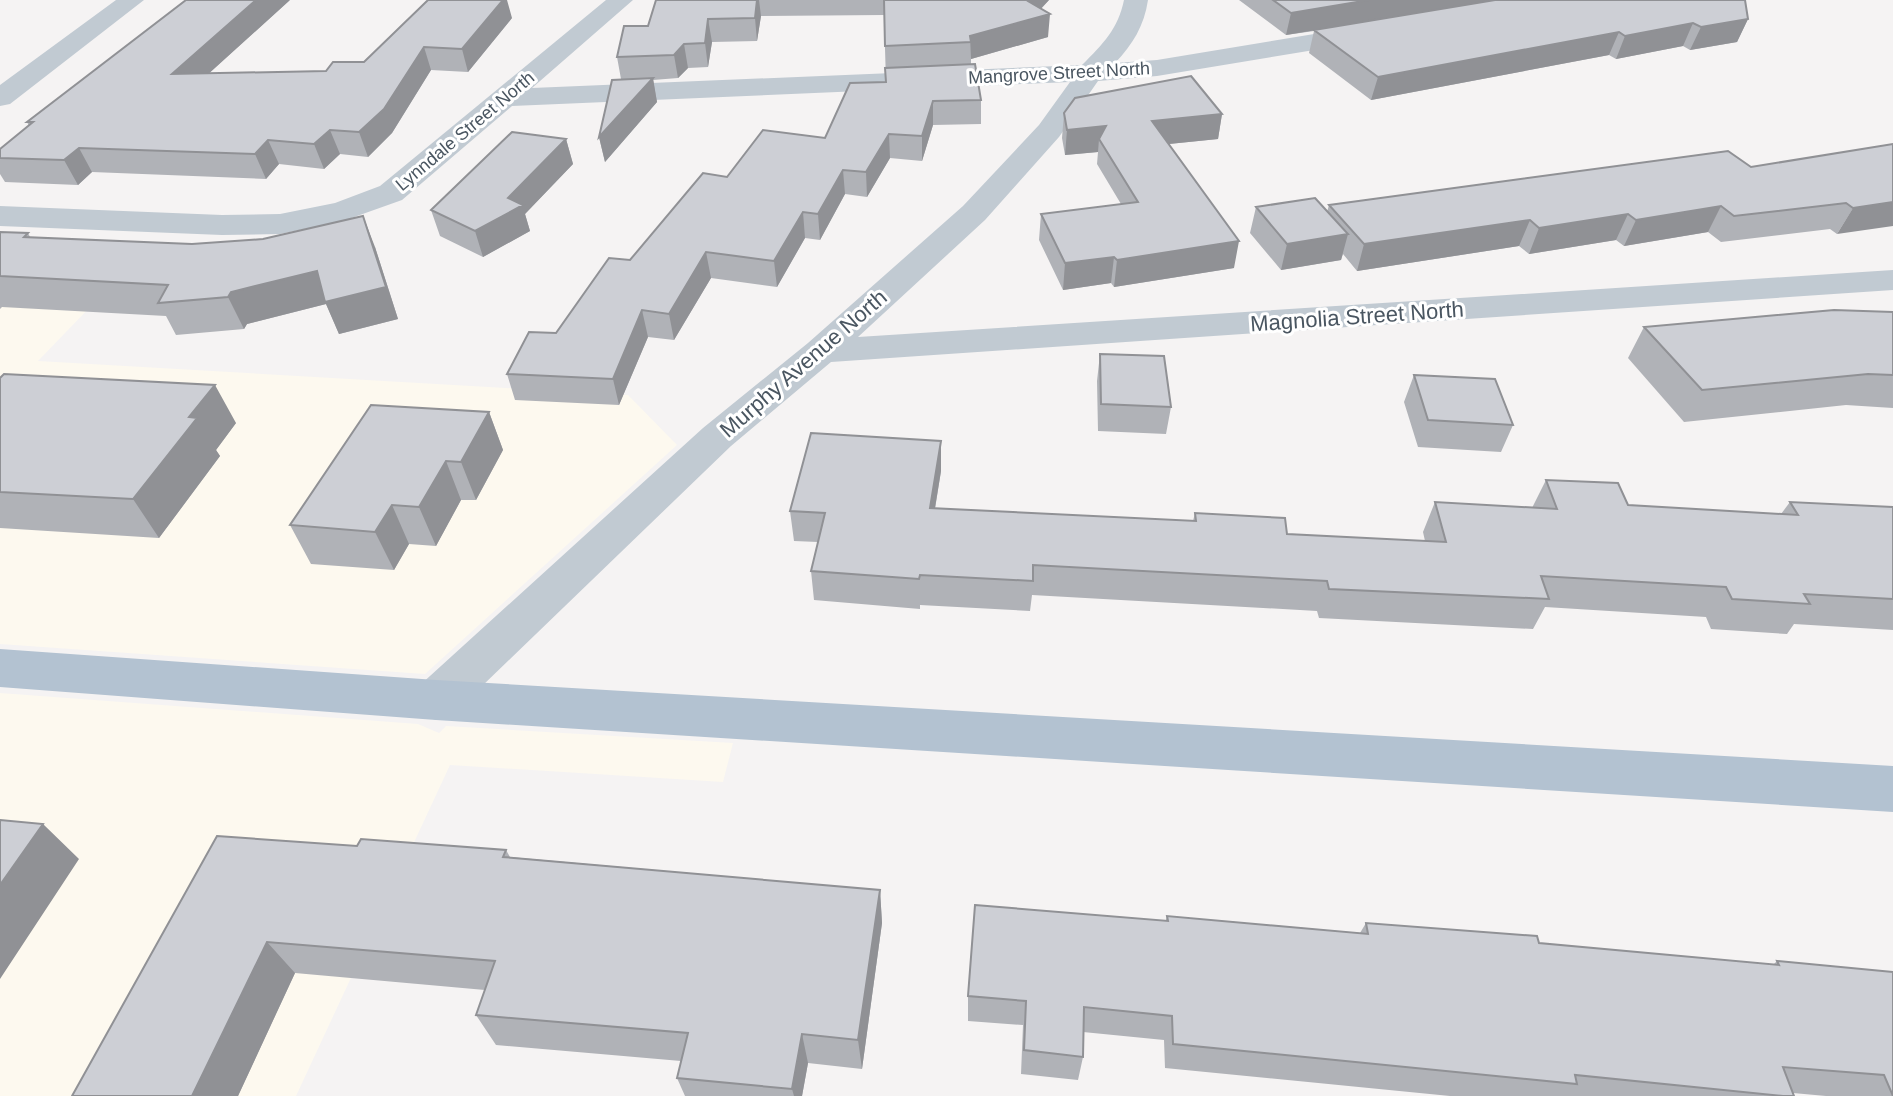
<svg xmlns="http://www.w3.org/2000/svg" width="1893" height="1096" viewBox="0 0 1893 1096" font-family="Helvetica,sans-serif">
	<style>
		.commercial { fill: #fdf9ef }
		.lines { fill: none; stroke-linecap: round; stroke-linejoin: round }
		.minor { fill: #c1cad2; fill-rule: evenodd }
		.major { fill: #b3c2d1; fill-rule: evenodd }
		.wall { fill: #b0b2b7 }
		.shaded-wall { fill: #909195 }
		.building { fill: #cdcfd5; stroke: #909195; stroke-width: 2 }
		.labels { text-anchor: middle; stroke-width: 6; stroke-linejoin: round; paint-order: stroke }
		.far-street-label { font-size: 18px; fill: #4a5661; stroke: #fff }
		.street-label { font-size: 22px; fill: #4a5661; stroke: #fff }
	</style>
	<rect width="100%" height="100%" fill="#f5f3f3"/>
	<!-- commercial -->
	<path class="commercial" d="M0 236 150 245 38 361 628 395 677 445 425 674 0 644Z
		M0 693 418 724 439 733 446 726 733 743 723 782 450 765 296 1096H0Z"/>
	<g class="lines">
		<!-- minor -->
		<path class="minor" d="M116 0H144L10 104 0 106V85Z
			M606 0H633L532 88 1082 65C1103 44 1118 29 1124 0H1148C1144 26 1133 44 1115 63L1157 60 1369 25 1378 28 1382 33 1378 38 1369 41 1157 76 1098 81 1059 137 985 220 858 337 1893 270V290L831 362 731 446 453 714 436 720 419 714 411 700 419 686 703 428 808 343 963 206 1039 125 1070 82 512 106 402 200 343 221 280 234 222 235 0 226V206L222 215 280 214 335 203 380 186Z"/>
		<!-- major -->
		<path class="major" d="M0 649 436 680 1893 766V812L436 720 0 687Z"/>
	</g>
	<!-- wall -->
	<path class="wall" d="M290 0 209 73 326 71 364 62 512 18 468 72 431 70 392 133 368 157 340 154 324 169 279 164 266 179 92 172 78 185 5 182 0 174V149L29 126 27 122Z
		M656 0H1049L1041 9 1048 37 971 59V64L981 100V124L933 125 922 161 890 158 867 197 845 194 820 240 805 238 777 287 711 278 674 340 648 337 619 405 515 400 507 374 556 333 630 260 727 177 825 138 886 82 884 15 761 16 757 41 712 42 708 67 688 68 678 78 653 80 657 102 605 162 599 137 621 79 617 57 648 26Z
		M1239 0H1745L1748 19 1737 42 1690 50 1683 46 1616 59 1609 55 1371 100 1309 53 1314 31 1286 35Z
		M1064 113 1222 114 1218 139 1169 144 1234 268 1114 287 1111 283 1063 290 1039 240 1041 214 1121 204 1097 164 1098 152 1065 155 1062 138Z
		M566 139 573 164 525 214 530 231 483 257 440 236 431 210Z
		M1893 144 1837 234 1830 229 1721 242 1708 232 1624 246 1616 240 1529 254 1519 246 1357 271 1343 254 1341 260 1281 270 1250 233 1256 207 1327 212 1329 205 1751 167Z
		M0 232 28 233 30 237 192 244 375 247 398 319 339 334 326 304 247 324 244 329 176 335 166 316 2 307 0 309Z
		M1893 312V408L1846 405 1684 422 1628 358 1644 327Z
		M1100 354 1171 407 1166 434 1098 431 1097 381Z
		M1414 375 1513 425 1501 452 1418 447 1404 402Z
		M0 378 236 423 216 450 220 456 159 538 0 528Z
		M489 412 503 450 476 500H461L436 546 409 544 394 570 311 564 290 525Z
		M941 471 935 509 1193 521 1195 513 1287 534 1425 541 1423 532 1435 502 1532 508 1546 480 1628 505 1781 514 1790 502 1893 507V630L1794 624 1787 634 1711 629 1706 617 1545 607 1533 629 1319 618 1317 611 1032 595 1030 611 920 605V609L814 600 811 571 818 542 794 541 790 511Z
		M357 846 506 850 510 857 880 890 882 923 862 1069 808 1063 802 1096H685L677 1078 681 1061 496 1045 476 1015 485 990 295 973 238 1096H72Z
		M1167 916 1360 933 1366 923 1539 943 1773 965 1777 961 1893 972V1096H1826L1793 1093 1794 1096H1450L1165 1068 1164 1040 1083 1032V1057L1078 1080 1021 1074 1023 1025 968 1021V996L1166 920Z"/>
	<!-- shaded-wall -->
	<path class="shaded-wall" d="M256 0H290L183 97 172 74Z
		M503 0H507L512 18 468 72 462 49Z
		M757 0H759L761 16 757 41 755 18Z
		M1029 0H1049L1031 19 1050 14 1048 37 971 59 970 36Z
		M1369 0H1499L1286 35 1291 13Z
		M708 19 712 42 708 67 705 43Z
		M1748 19 1737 42 1690 50 1701 27Z
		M1693 23 1683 46 1616 59 1625 36Z
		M1619 32 1609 55 1371 100 1378 77Z
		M684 44 688 68 678 78 674 55Z
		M424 47 431 70 392 133 368 157 359 132Z
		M653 78 657 102 605 162 599 137Z
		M933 101V125L922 161V136Z
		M1222 114 1218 139 1149 146 1152 121Z
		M1106 126 1099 139 1098 152 1065 155 1067 130Z
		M330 130 340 154 324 169 314 144Z
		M889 134 890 158 867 197 866 172Z
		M566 139 573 164 525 214 530 231 483 257 475 231Z
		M268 140 279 164 266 179 255 154Z
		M79 148 92 172 78 185 64 160Z
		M843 170 845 194 820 240 818 214Z
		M1893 202V226L1837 234 1853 208Z
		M1721 206 1708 232 1624 246 1636 220Z
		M803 212 805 238 777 287 774 261Z
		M1628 214 1616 240 1529 254 1539 228Z
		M363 216 375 247 398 319 339 334 326 304 247 324 244 329 228 297 231 292Z
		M1530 220 1519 246 1357 271 1364 244Z
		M1348 234 1341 260 1281 270 1287 244Z
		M1239 241 1234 268 1114 287 1117 260Z
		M706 252 711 278 674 340 669 314Z
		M1114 257 1111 283 1063 290 1065 263Z
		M642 310 648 337 619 405 613 379Z
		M215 385 236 423 216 450 220 456 159 538 133 499 189 417Z
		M489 412 503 450 476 500 461 462Z
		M941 441V471L930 538V508Z
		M446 461 461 500 436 546 419 507Z
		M392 505 409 544 394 570 375 532Z
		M43 824 79 859 0 979V885Z
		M880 890 882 923 862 1069 858 1040Z
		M267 942 295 973 238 1096H192Z
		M802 1034 808 1063 802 1096H794L792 1089Z"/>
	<!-- building -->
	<path class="building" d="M186 0H256L172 74 326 71 333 62H364L428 0H503L462 49 424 47 384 109 359 132 330 130 314 144 268 140 255 154 79 148 64 160 0 158V149L33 122H27Z
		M656 0H757L755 18 708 19 705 43 684 44 674 55 617 57 624 26H648Z
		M884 0H1029L1028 1 1050 14 970 36 971 42 885 46Z
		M1273 0H1369L1291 13Z
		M1495 0H1745L1748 19 1701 27 1693 23 1625 36 1619 32 1378 77 1314 30Z
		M975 64 981 100 933 101 922 136 889 134 866 172 843 170 818 214 803 212 774 261 706 252 669 314 642 310 613 379 507 374 529 332 556 333 609 258 630 260 703 173 727 177 763 130 825 138 850 83 886 82 885 68Z
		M1191 76 1222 114 1152 121 1239 241 1117 260 1114 257 1065 263 1041 214 1138 202 1099 139 1106 126 1067 130 1064 113 1075 98Z
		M653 78 621 113 599 137 612 80Z
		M512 132 566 139 508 198 523 205 475 231 431 210Z
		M1893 144V202L1853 208 1846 203 1734 216 1721 206 1636 220 1628 214 1539 228 1530 220 1364 244 1329 205 1728 151 1751 167Z
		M1315 198 1348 234 1287 244 1256 207Z
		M363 216 386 287 325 302 317 271 231 292 228 297 158 303 168 285 0 276V232L28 233 24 237 192 244 263 239Z
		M1834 310 1893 312V375L1868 374 1702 390 1644 327Z
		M1100 354 1164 356 1171 407 1101 404Z
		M4 374 215 385 189 417 197 418 133 499 0 492V378Z
		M1414 375 1495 379 1513 425 1428 420Z
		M371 405 489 412 461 462 446 461 419 507 392 505 375 532 290 525Z
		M811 433 941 441 930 508 1196 521 1195 513 1285 518 1287 534 1446 542 1435 502 1557 509 1546 480 1618 483 1628 505 1798 515 1790 502 1893 507V599L1804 594 1810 604 1732 599 1726 587 1541 576 1549 599 1329 589 1327 581 1033 565V581L920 575 919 579 811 571 825 513 790 511Z
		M0 820 43 824 0 885Z
		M217 836 357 846 361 839 506 850 503 857 880 890 858 1040 802 1034 792 1089 677 1078 688 1033 476 1015 495 961 267 942 192 1096H72Z
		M975 905 1168 921 1167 916 1368 934 1366 923 1537 936 1539 943 1779 965 1777 961 1893 972V1096L1884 1075 1783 1067 1794 1096H1783L1575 1075 1577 1084 1173 1044 1172 1016 1084 1007 1083 1057 1024 1050 1026 1001 968 996Z"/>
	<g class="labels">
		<!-- far-street labels -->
		<g class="far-street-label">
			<text transform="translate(1059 73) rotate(-3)" y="6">Mangrove Street North</text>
			<text transform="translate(465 131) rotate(-40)" y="6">Lynndale Street North</text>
		</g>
		<!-- street labels -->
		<g class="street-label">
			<text transform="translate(1357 316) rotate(-4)" y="8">Magnolia Street North</text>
			<text transform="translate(803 363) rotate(-41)" y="8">Murphy Avenue North</text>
		</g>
	</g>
</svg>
